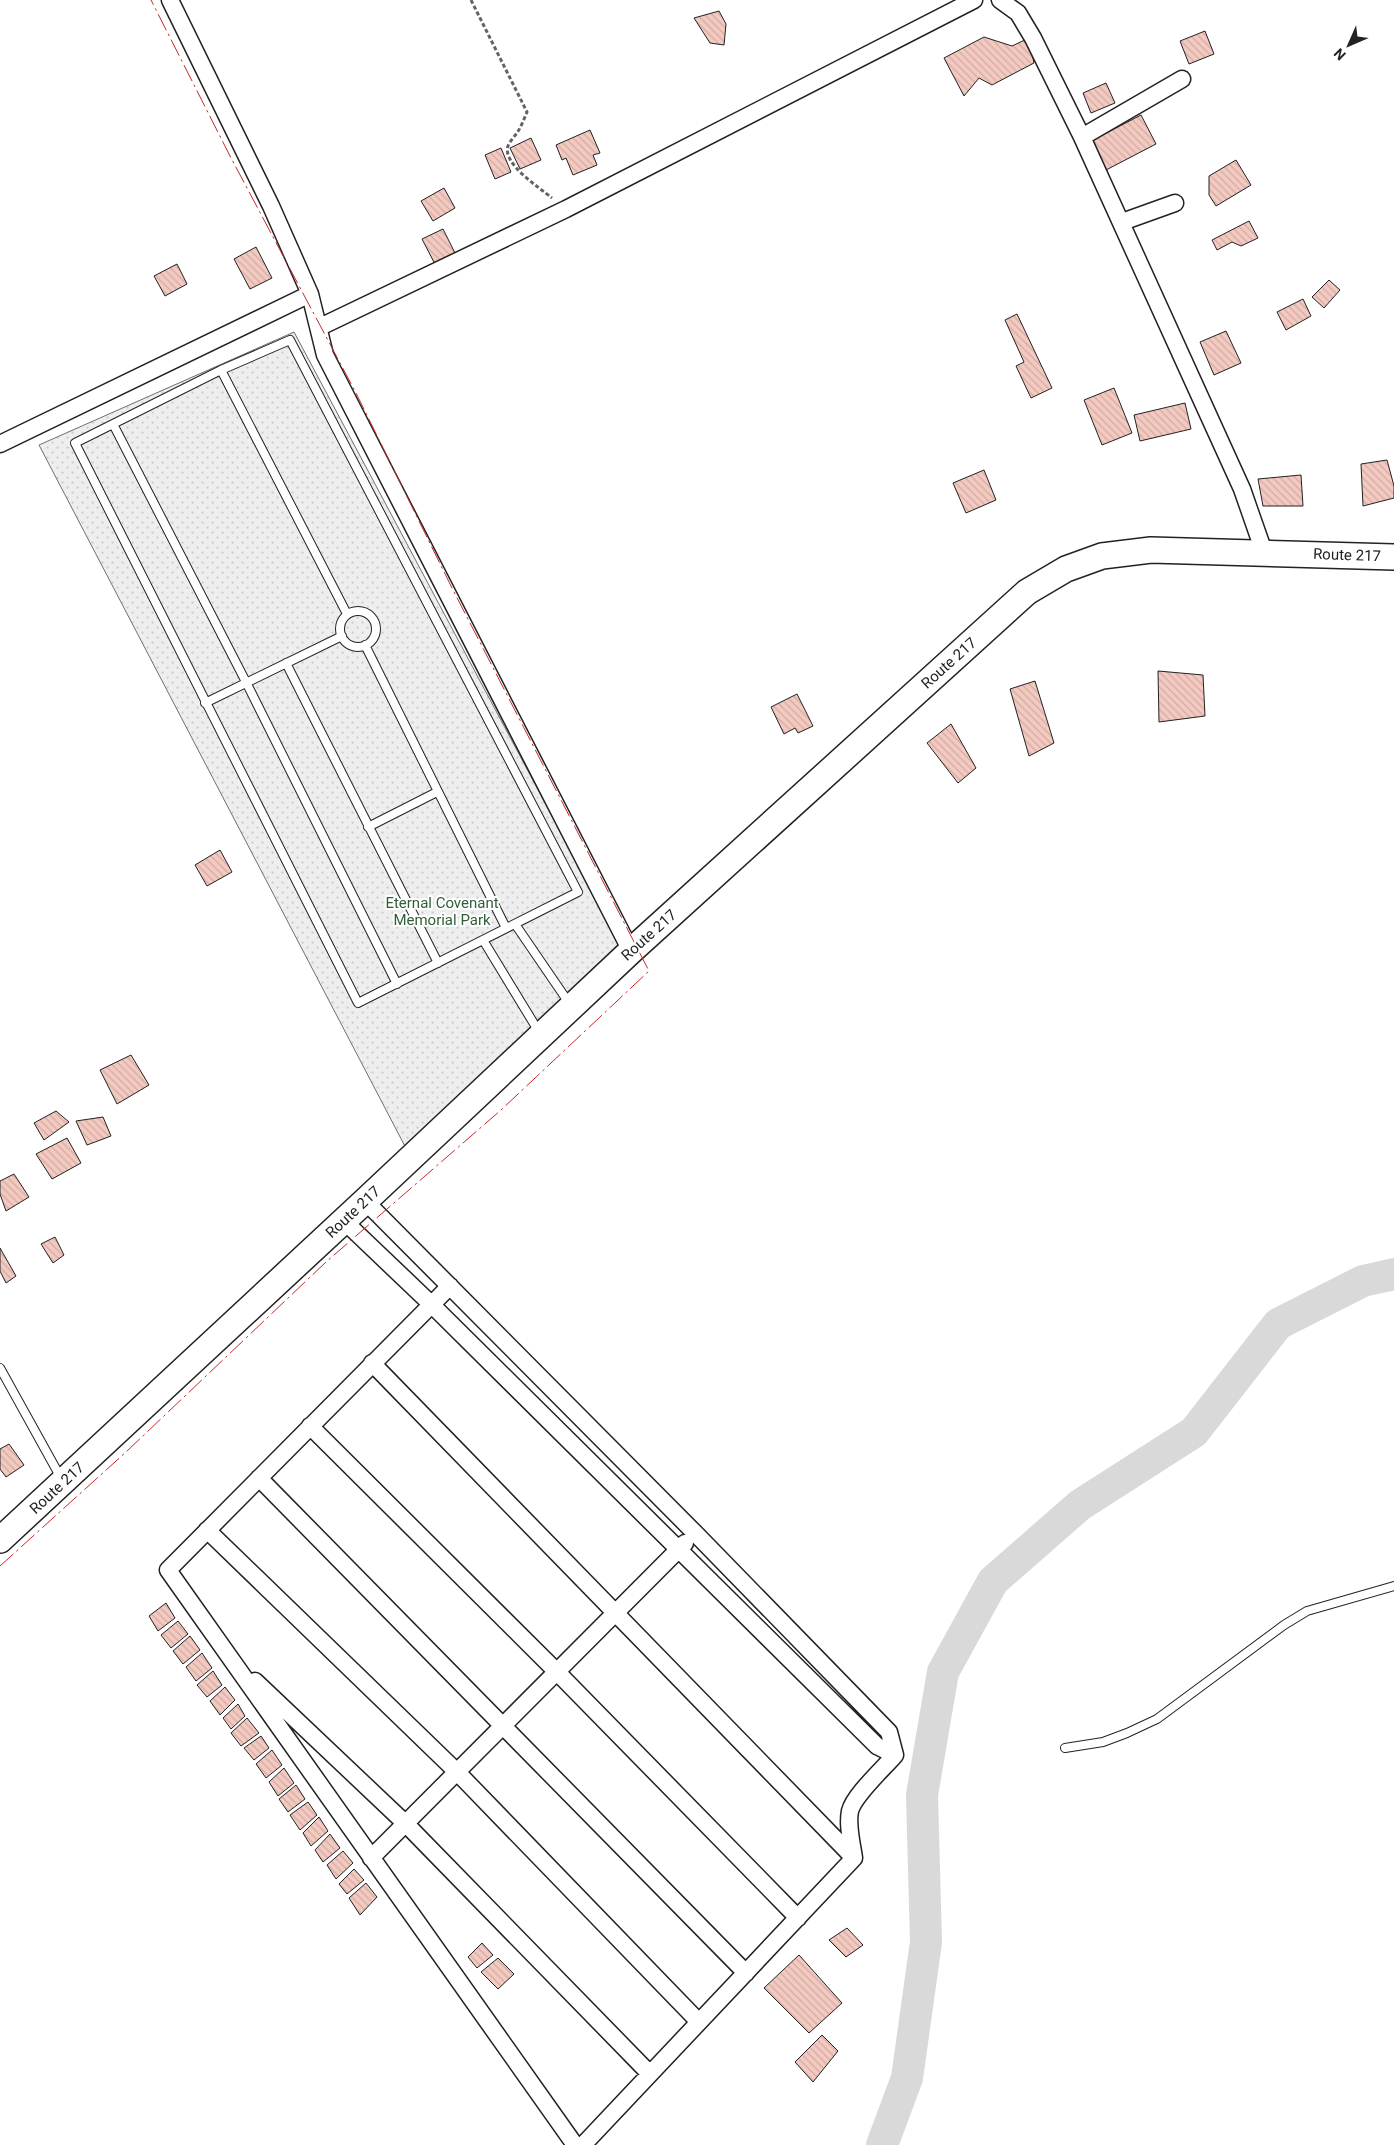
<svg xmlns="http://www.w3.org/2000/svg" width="1394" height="2145" viewBox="0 0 1394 2145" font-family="Roboto,sans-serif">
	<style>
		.park { fill: url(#park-dots); stroke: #6f6f6f }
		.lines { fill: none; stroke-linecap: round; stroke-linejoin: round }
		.river { stroke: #d9d9d9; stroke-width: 32 }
		.building { fill: url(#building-back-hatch); stroke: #222 }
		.lane-casing { stroke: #222; stroke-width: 10 }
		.street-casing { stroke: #222; stroke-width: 19 }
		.primary-casing { stroke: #222; stroke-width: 28 }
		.path { stroke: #646464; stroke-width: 3; stroke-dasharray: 4 2.5; stroke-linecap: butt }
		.lane { stroke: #fff; stroke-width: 8 }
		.street { stroke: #fff; stroke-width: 16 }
		.primary { stroke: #fff; stroke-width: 25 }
		.power { stroke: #c62828; stroke-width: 1; stroke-dasharray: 18 4 2.5 4; stroke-linecap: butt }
		.labels { text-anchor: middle; stroke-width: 4; stroke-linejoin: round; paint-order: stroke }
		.street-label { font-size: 15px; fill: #222; stroke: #fff }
		.park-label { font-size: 15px; fill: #2f5e38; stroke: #fff }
	</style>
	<defs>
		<pattern id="park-dots" width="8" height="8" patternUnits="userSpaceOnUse" patternTransform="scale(1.25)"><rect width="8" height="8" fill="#eee"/><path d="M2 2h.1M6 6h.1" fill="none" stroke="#ccc" stroke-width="1.8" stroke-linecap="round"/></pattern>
		<pattern id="building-back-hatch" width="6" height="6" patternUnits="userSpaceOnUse" patternTransform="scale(1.25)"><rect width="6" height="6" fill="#f3c9c0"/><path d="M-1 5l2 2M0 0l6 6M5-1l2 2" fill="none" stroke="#d0aca5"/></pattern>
	</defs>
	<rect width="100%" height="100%" fill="#fff"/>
	<!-- park -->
	<path class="park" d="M294 332 624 951 409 1154 39 445Z"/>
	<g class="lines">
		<!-- river -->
		<path class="river" d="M882 2145 907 2078 926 1942 922 1795 943 1672 993 1581 1080 1505 1194 1432 1278 1324 1363 1281 1394 1274"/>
	</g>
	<!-- building -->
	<path class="building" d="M719 11 726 24 724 45 710 43 694 18Z
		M1205 31 1214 54 1189 64 1180 41Z
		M984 37 1012 46 1029 38 1034 63 992 85 979 78 964 96 944 58Z
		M1106 83 1115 103 1091 113 1083 93Z
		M1141 115 1156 144 1106 170 1091 141Z
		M590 130 600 153 593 155 597 165 573 175 566 158 562 160 556 145Z
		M531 138 541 160 520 169 510 148Z
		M501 148 511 172 495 179 485 155Z
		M1236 160 1251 185 1216 206 1209 195V176Z
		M444 188 455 208 433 221 421 201Z
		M1249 221 1258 238 1241 246 1232 242 1217 250 1212 240Z
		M443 229 457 257 437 268 422 239Z
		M256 247 272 278 250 289 234 259Z
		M177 264 187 284 165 296 154 276Z
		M1329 280 1340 290 1324 308 1312 297Z
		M1303 299 1311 316 1286 330 1277 312Z
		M1017 314 1052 388 1031 398 1016 366 1024 362 1005 320Z
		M1226 331 1241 363 1214 375 1200 342Z
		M1114 388 1132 433 1102 445 1084 400Z
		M1185 403 1191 429 1140 441 1134 415Z
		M1387 460 1394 486V498L1363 506 1361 464Z
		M984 470 996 500 966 513 953 483Z
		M1301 475 1303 506H1263L1258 479Z
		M1158 671 1203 675 1205 716 1159 722Z
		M1035 681 1054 743 1029 756 1010 689Z
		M797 694 813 726 798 733 795 728 784 734 771 707Z
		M951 724 976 768 958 783 927 743Z
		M220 850 232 872 207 886 195 865Z
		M131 1055 149 1085 117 1104 100 1070Z
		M56 1111 69 1122 44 1140 34 1123Z
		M103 1117 111 1136 87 1145 76 1121Z
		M67 1138 81 1163 52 1179 36 1154Z
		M14 1174 29 1197 6 1211 0 1194V1181Z
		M55 1237 64 1255 53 1263 41 1244Z
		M0 1248 16 1276 6 1283 0 1271Z
		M9 1444 24 1465 6 1477 0 1469V1449Z
		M166 1603 175 1618 158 1631 149 1616Z
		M178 1621 188 1634 171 1648 161 1635Z
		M190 1636 200 1650 183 1664 173 1651Z
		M202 1653 212 1668 196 1681 186 1667Z
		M213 1671 222 1685 207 1697 197 1685Z
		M225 1687 235 1700 220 1715 210 1701Z
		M238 1704 245 1716 231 1729 223 1718Z
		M247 1718 259 1733 241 1746 231 1733Z
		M261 1736 269 1748 254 1760 244 1748Z
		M272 1750 282 1765 266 1778 256 1764Z
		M284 1768 294 1783 278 1796 269 1782Z
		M296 1785 305 1799 288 1812 279 1799Z
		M308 1802 317 1815 300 1830 290 1815Z
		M319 1817 328 1831 311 1846 303 1833Z
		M330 1834 340 1848 323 1862 315 1850Z
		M343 1851 353 1863 336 1879 327 1865Z
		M354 1869 364 1880 347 1894 339 1884Z
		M366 1883 377 1897 360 1915 349 1898Z
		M847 1928 863 1945 846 1957 829 1940Z
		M482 1943 493 1955 477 1968 468 1957Z
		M799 1955 842 2003 809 2033 764 1988Z
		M498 1958 514 1974 498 1989 481 1972Z
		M822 2035 838 2051 813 2082 795 2062Z"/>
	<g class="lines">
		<defs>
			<path id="lane" d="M290 340 578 892 358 1003 75 443 221 370Z
				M221 370 347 614
				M113 424 246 682 397 984
				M340 629a18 18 0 1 1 36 0a18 18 0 1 1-36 0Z
				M365 645 506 928
				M286 663 438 963
				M205 703 342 636
				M368 827 437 792
				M515 924 569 1003
				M483 940 539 1032
				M0 1368 61 1478
				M1065 1748 1103 1742 1127 1733 1157 1719 1284 1625 1307 1611 1394 1586"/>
			<path id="street" d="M170 0 271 206 310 294 325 355 631 951
				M1000 0 1018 13 1033 38 1082 137 1242 489 1264 552
				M1082 137 1182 79
				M1122 222 1175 203
				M320 327 566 209 974 0
				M0 444 310 294
				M365 1201 695 1533 889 1732 895 1755
				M344 1221 431 1304 877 1746 895 1755
				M450 1286 168 1570 575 2145
				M372 1363 854 1858 583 2145
				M310 1426 557 1672 798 1918
				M259 1478 746 1973
				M207 1530 457 1772 699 2022
				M255 1681 406 1824 650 2074
				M371 1858 685 1543
				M854 1858C852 1843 847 1826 850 1811 854 1795 884 1768 895 1755"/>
			<path id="primary" d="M0 1540 365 1201 631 951 1027 592 1066 569 1102 556 1151 550 1394 557"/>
		</defs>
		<!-- lane casing -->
		<use href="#lane" class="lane-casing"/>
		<!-- street casing -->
		<use href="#street" class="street-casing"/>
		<!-- primary casing -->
		<use href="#primary" class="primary-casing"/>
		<!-- path -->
		<path class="path" d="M471 0 527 112C524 119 521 127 517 133 514 137 510 141 508 146 502 164 540 188 552 198"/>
		<!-- lane -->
		<use href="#lane" class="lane"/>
		<!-- street -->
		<use href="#street" class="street"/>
		<!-- primary -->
		<use href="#primary" class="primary"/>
		<!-- power -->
		<path class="power" d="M0 1566 126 1452 326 1262 501 1110 649 971 451 586 356 393 230 156 151 0"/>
	</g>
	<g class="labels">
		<!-- street labels -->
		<g class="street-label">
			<text transform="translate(1347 555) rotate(2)" y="5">Route 217</text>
			<text transform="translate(949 663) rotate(-42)" y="5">Route 217</text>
			<text transform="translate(649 935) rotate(-42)" y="5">Route 217</text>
			<text transform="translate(353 1212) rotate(-43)" y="5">Route 217</text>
			<text transform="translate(57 1488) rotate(-43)" y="5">Route 217</text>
		</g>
		<!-- park labels -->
		<g class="park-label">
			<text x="442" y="908">Eternal Covenant<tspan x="442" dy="17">Memorial Park</tspan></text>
		</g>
	</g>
	<!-- north arrow -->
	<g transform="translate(1349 45) rotate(225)" stroke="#ffffff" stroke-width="4" paint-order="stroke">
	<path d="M0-4L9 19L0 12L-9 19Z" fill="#222222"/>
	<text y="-8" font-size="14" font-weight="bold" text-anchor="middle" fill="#222222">N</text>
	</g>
</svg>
